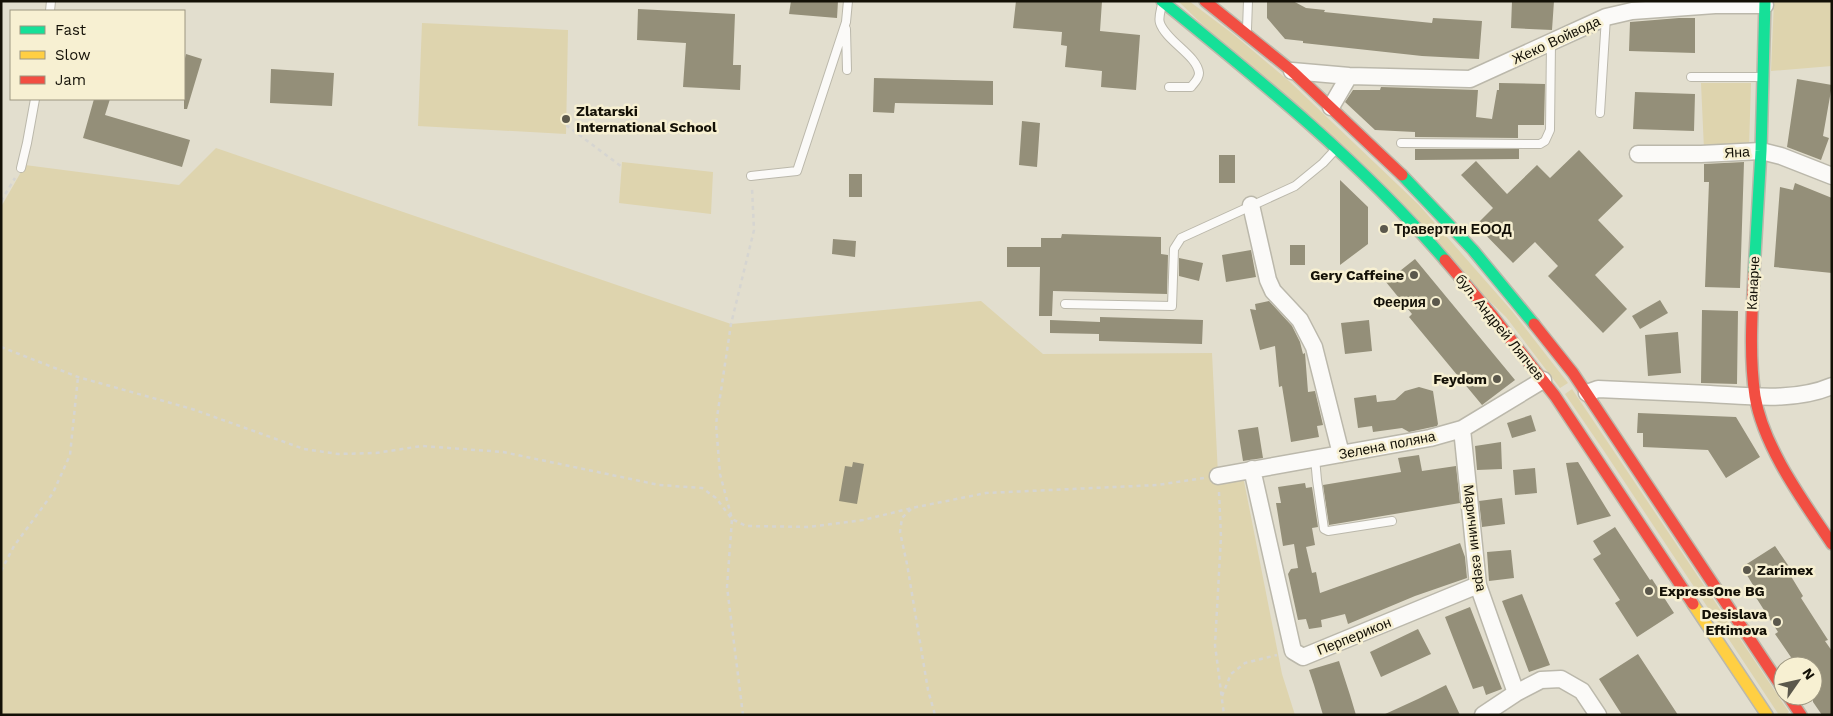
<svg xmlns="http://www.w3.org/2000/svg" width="1833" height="716" viewBox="0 0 1833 716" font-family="'Work Sans',sans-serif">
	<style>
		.green { fill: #ded4ae }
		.building { fill: #948f79 }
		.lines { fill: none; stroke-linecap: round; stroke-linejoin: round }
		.lane-casing { stroke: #bbb8ab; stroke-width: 10 }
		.street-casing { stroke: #bbb8ab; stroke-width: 19 }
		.fast-casing { stroke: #bbb8ab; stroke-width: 14 }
		.slow-casing { stroke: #bbb8ab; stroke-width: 14 }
		.jam-casing { stroke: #bbb8ab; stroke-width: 14 }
		.path { stroke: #d6d5d1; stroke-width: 2.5; stroke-dasharray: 4 4; stroke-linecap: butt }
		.lane { stroke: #fbfaf8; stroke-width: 8 }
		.street { stroke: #fbfaf8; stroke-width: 16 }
		.fast { stroke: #16e098; stroke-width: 11 }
		.slow { stroke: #ffcf43; stroke-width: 11 }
		.jam { stroke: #f24e42; stroke-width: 11 }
		.poi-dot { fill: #5b584c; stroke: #f7f0d2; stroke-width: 2 }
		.labels { text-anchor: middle; stroke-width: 5; stroke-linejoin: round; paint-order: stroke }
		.street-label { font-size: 14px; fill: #131006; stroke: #f7f0d2 }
		.poi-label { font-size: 14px; font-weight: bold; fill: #131006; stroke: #f7f0d2; text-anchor: start }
	</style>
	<rect width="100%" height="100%" fill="#e2dece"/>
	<!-- green -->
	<path class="green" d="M1178 1H1189L1233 34 1289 81 1419 205 1512 311 1568 383 1560 388 1506 317Z
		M1774 1H1832V66L1771 71Z
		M422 23 568 30 566 134 418 126Z
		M1701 83H1751L1749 147 1704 149Z
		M216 148 731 324 981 301 1043 354 1212 353 1218 475 1242 471 1282 674 1295 715H1V207L25 165 179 185Z
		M622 162 713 172 711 214 619 203Z
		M1572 389 1789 712 1786 715H1779L1604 451 1565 394Z"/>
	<!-- building -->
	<path class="building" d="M791 1H838L837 18 789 14Z
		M1016 1H1102L1100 31 1140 35 1136 90 1101 87 1102 71 1065 67 1067 46 1061 45 1062 32 1013 28Z
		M1267 1H1293L1306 8 1325 10 1324 12 1432 23 1433 18 1482 21 1479 59 1422 56 1303 43V41L1285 39 1267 18Z
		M1512 1H1554L1552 30 1511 28Z
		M638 9 735 14 733 65H741L740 90 683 87 686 43 637 40Z
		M1679 18H1695V53L1629 51 1630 22Z
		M186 54 202 59 187 109H184V63Z
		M271 69 334 73 332 106 270 103Z
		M874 78 993 81V105L895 103 894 113 873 112Z
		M1797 79 1832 85 1823 136 1829 138 1821 160 1787 147Z
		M1499 83 1545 84 1544 125H1518V138L1415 137V132L1375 130 1345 102 1353 90H1380L1381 87 1478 90 1476 117 1492 119 1497 90H1499Z
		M1635 92 1695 94 1694 131 1633 129Z
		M94 99H110L105 115 190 140 182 167 83 138Z
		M1022 121 1040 123 1037 167 1019 165Z
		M1415 149H1519V159L1415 160Z
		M1579 150 1623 196 1598 220 1624 247 1595 275 1627 309 1603 333 1548 276 1558 266 1535 242 1513 263 1476 225 1493 208 1461 175 1476 161 1507 194 1537 165 1550 178Z
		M1219 155H1235V183H1219Z
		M1744 162 1740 288 1705 287 1709 182H1704V164Z
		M849 174H862V197H849Z
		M1340 180 1368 207V244L1340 265Z
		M1795 183 1832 198V273L1774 267 1780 187 1793 190Z
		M1062 234 1161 237V254L1168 255 1167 294 1053 291 1052 316H1039L1040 267H1007V247H1041V238H1061Z
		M833 239 856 241 855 257 832 254Z
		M1290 245H1305V265H1290Z
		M1251 250 1256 277 1226 282 1222 255Z
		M1179 258 1203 263 1199 281 1179 276Z
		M1415 259 1515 380 1482 405 1409 317 1412 314 1386 282Z
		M1660 300 1668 313 1640 329 1632 316Z
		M1269 301 1292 326 1300 342 1303 354 1305 353 1308 392 1315 391 1323 425 1317 426 1319 437 1291 442 1282 386 1279 387 1275 346 1260 350 1250 309 1256 310 1255 304Z
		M1702 310 1738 311 1737 384 1701 383Z
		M1100 317 1203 320 1202 344 1099 341V334L1050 333V320L1100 322Z
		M1369 320 1372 351 1345 354 1341 323Z
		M1678 332 1681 373 1648 376 1645 335Z
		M1419 387 1433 391 1438 424 1437 426 1409 432 1402 428 1373 432 1372 426 1358 428 1354 398 1376 395 1377 402 1395 400 1405 391Z
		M1638 413 1736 417 1760 457 1726 478 1708 450 1643 447V433H1637Z
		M1531 415 1536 431 1512 438 1507 423Z
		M1258 427 1263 458 1243 461 1238 430Z
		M1501 442 1502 469 1477 470 1475 446Z
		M1419 455 1422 471 1456 466 1460 503 1329 525 1323 485 1401 472 1398 458Z
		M853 462 864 464 857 504 839 501 845 466 852 467Z
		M1578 462 1611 516 1577 525 1566 463Z
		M1535 468 1537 493 1515 495 1513 470Z
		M1305 483 1306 488 1312 487 1318 527 1312 528 1315 545 1306 547 1312 573 1316 572 1320 593 1460 543 1465 557 1467 578 1415 596 1348 624 1345 614 1321 620 1322 627 1309 629 1306 619 1298 620 1288 574 1291 569 1298 568 1294 544 1283 546 1276 503H1281L1278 487Z
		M1502 498 1505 524 1482 527 1479 501Z
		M1615 527 1650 580 1652 579 1674 613 1637 637 1615 603 1620 600 1593 559 1601 554 1593 541Z
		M1775 546 1792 571 1789 573 1803 596 1801 598 1828 640 1825 641 1832 651V715H1822L1813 702V666H1797L1775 634 1778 632 1750 588 1753 585 1742 567Z
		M1511 550 1514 578 1489 581 1487 552Z
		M1522 594 1550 665 1529 672 1502 601Z
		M1470 607 1502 689 1486 695 1483 686 1473 689 1445 617Z
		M1418 629 1431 654 1381 677 1370 652Z
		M1638 654 1678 715H1622L1599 679Z
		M1339 661 1350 695 1356 715H1323L1314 685 1309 670Z
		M1446 685 1460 715H1383L1418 699Z"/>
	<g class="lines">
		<defs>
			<path id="lane" d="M1162 4C1161 10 1158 18 1160 23 1166 41 1197 55 1199 73 1199 79 1194 83 1191 87H1169
				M50 11 51 1
				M846 29 847 70
				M1247 29 1248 1
				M1691 77H1761
				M1600 113 1606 17
				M1401 143 1540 144 1545 141 1550 130 1551 42
				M21 168 27 143 35 99
				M751 176 797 171 846 22 848 1
				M1065 304 1172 306 1174 249 1181 238 1295 186 1323 163 1335 150
				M1315 458 1317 480 1324 529 1328 531 1392 521"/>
			<path id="street" d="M1292 71 1349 76 1470 79 1606 17 1632 11 1715 5H1765
				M1331 107 1349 76
				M1638 154H1701L1761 151 1781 156 1832 176
				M1251 205 1268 280 1273 291 1300 320 1314 347 1341 454
				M1587 393 1598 389C1635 391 1673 392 1710 394 1749 396 1795 402 1832 386
				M1462 429 1478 585 1516 693
				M1252 469 1293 651 1303 657 1478 585
				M1218 476 1430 438 1462 429 1543 380
				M1483 715 1516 693 1541 680 1561 679 1582 691 1598 715"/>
			<path id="fast" d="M1162 1C1262 82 1361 162 1445 260
				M1402 175 1473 250 1534 324
				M1754 273 1761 151 1765 1"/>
			<path id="slow" d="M1693 604 1767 715"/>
			<path id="jam" d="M1205 1 1292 71 1402 175
				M1445 260 1491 314 1555 396 1693 604
				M1754 273C1752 313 1749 356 1755 396 1763 447 1804 502 1832 544
				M1534 324 1573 373 1783 689
				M1788 696 1801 715"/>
		</defs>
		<!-- lane casing -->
		<use href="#lane" class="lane-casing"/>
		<!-- street casing -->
		<use href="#street" class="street-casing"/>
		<!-- fast casing -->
		<use href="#fast" class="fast-casing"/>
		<!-- slow casing -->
		<use href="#slow" class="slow-casing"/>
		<!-- jam casing -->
		<use href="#jam" class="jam-casing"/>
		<!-- path -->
		<path class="path" d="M566 125 622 167
			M1 201 15 178
			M1 347 78 377 192 409 304 449 338 454 376 453 422 446 503 452 659 485 702 488 716 498 732 519 746 526 808 527 863 520 912 508 986 493 1157 485 1204 478
			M1219 492 1221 537 1215 645 1224 715
			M911 509 902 518 900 532 907 564 928 690 935 715
			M1 571 14 546 53 493 70 455 78 377
			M1222 696 1231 674 1245 663 1277 655
			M743 715 727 587 732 519 720 474 716 424 731 324 754 230 752 188"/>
		<!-- lane -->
		<use href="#lane" class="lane"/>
		<!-- street -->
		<use href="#street" class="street"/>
		<!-- fast -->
		<use href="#fast" class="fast"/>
		<!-- slow -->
		<use href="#slow" class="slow"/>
		<!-- jam -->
		<use href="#jam" class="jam"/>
	</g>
	<!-- markers -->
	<g class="poi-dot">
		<circle cx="566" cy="119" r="5"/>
		<circle cx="1384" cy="229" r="5"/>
		<circle cx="1414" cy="275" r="5"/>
		<circle cx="1436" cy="302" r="5"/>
		<circle cx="1497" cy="379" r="5"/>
		<circle cx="1747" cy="570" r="5"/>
		<circle cx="1649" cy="591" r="5"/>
		<circle cx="1777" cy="622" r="5"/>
	</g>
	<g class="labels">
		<!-- street labels -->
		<g class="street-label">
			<text transform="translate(1556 40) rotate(-25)" y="5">Жеко Войвода</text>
			<text transform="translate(1737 152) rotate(-3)" y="5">Яна</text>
			<text transform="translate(1753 283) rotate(-87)" y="5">Канарче</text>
			<text transform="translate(1500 327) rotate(51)" y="5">бул. Андрей Ляпчев</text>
			<text transform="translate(1387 445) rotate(-11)" y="5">Зелена поляна</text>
			<text transform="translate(1475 538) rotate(83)" y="5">Маричини езера</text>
			<text transform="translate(1354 636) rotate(-22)" y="5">Перперикон</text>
		</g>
		<!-- poi labels -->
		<g class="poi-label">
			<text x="576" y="116">Zlatarski<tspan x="576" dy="16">International School</tspan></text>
			<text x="1394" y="234">Травертин ЕООД</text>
			<text x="1404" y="280" text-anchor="end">Gery Caffeine</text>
			<text x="1426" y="307" text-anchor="end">Феерия</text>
			<text x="1487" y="384" text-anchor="end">Feydom</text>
			<text x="1757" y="575">Zarimex</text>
			<text x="1659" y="596">ExpressOne BG</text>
			<text x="1767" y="619" text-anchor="end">Desislava<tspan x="1767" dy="16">Eftimova</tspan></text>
		</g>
	</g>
	<!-- border -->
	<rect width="1833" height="716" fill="none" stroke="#131006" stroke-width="5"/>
	<!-- legend -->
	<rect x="10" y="10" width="175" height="90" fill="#f7f0d2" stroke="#9c9680"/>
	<rect x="20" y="26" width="25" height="8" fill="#16e098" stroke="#9c9680"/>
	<text x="55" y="35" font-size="15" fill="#131006">Fast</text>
	<rect x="20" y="51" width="25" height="8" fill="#ffcf43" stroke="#9c9680"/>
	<text x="55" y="60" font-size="15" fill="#131006">Slow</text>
	<rect x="20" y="76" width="25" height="8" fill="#f24e42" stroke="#9c9680"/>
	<text x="55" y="85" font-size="15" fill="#131006">Jam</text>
	<!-- north arrow -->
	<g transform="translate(1798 681) rotate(56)"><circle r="24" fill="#f7f0d2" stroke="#9c9680"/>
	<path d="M0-4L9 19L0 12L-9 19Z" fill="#5b584c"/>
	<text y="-8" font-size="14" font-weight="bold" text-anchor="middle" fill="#131006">N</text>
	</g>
</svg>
